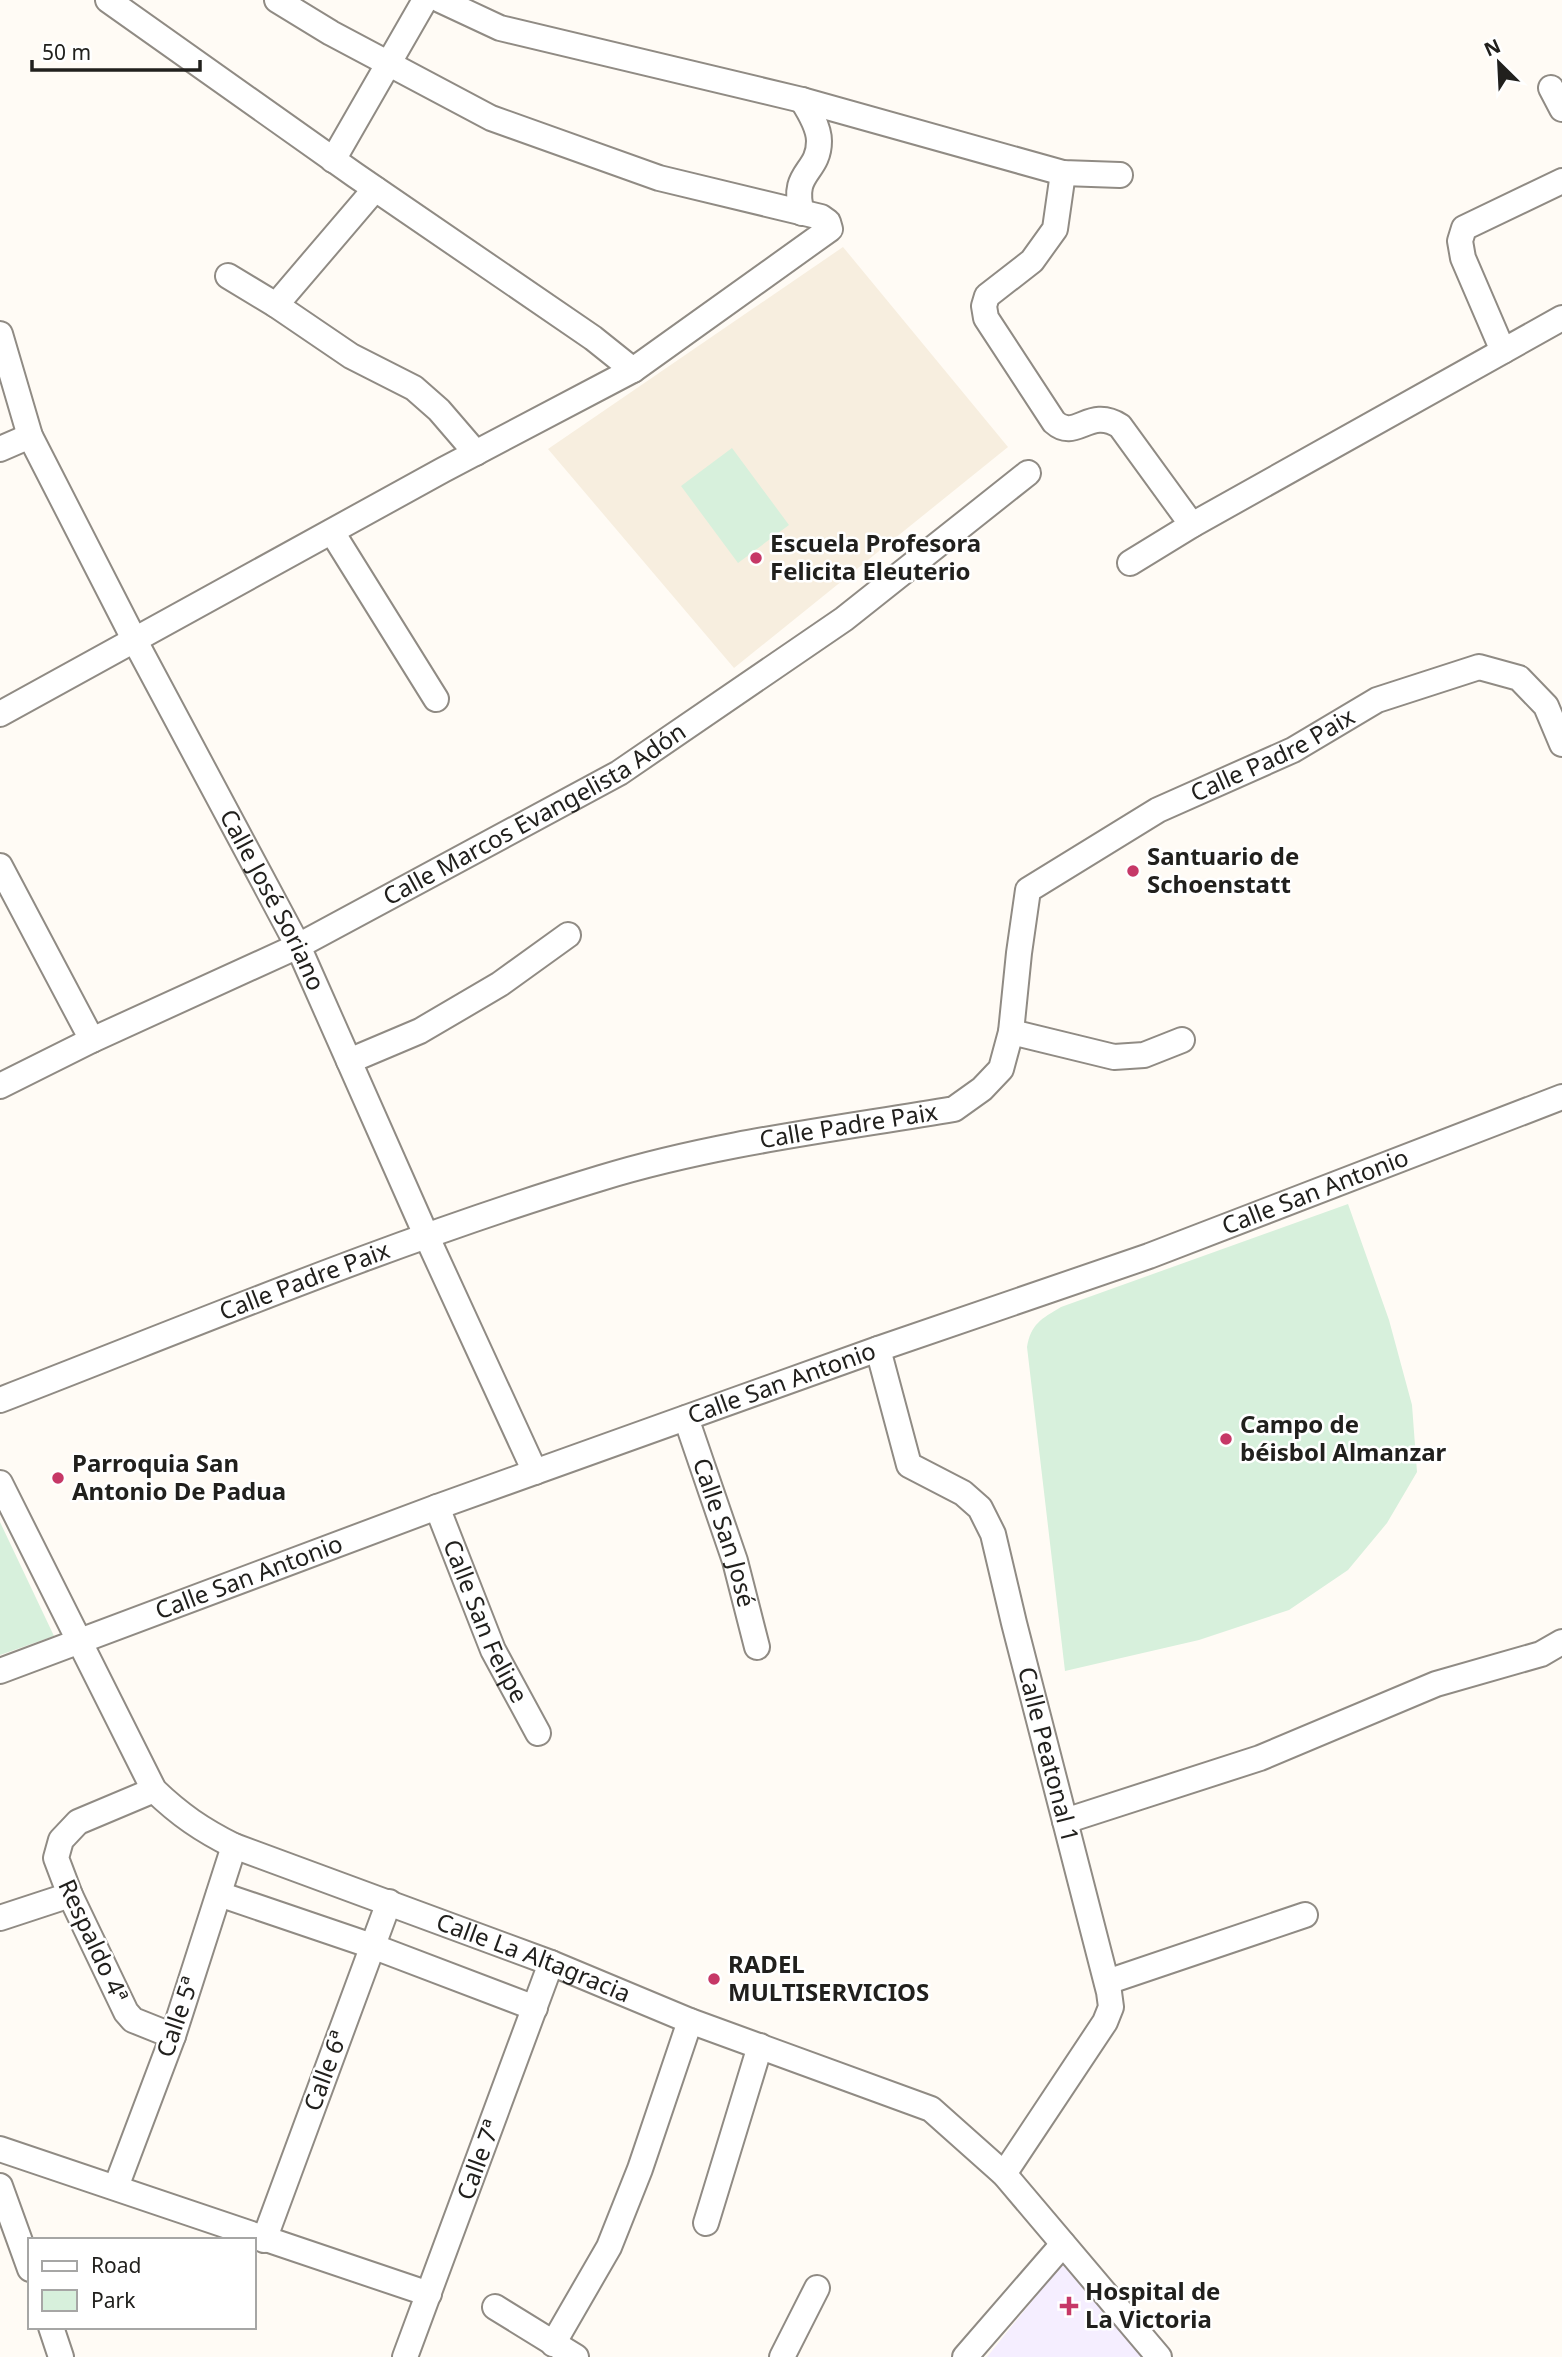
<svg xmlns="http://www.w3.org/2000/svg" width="1562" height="2357" viewBox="0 0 1562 2357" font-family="'Noto Sans',sans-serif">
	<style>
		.built { fill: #f7eedf }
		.medical { fill: #f5eeff }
		.green { fill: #d7f0dc }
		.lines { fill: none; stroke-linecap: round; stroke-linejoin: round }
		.street-casing { stroke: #908b84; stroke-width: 28 }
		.street { stroke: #fff; stroke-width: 24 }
		.poi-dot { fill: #c63867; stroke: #fff; stroke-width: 2.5 }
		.labels { text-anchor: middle; stroke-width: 5; stroke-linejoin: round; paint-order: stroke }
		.poi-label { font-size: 24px; font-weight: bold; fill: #21201d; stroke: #fff; text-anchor: start }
		.street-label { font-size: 24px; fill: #21201d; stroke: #fff }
	</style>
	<rect width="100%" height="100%" fill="#fffbf5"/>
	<!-- built -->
	<path class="built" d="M843 247 1008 447 734 668 548 449Z"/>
	<!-- medical -->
	<path class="medical" d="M1069 2255 1150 2357H987Z"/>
	<!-- green -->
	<path class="green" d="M732 448 789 525 738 563 681 486Z
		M1348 1204 1389 1320 1412 1405 1417 1472 1387 1523 1348 1570 1289 1610 1199 1640 1065 1671 1027 1347C1031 1324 1041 1319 1061 1307Z
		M0 1522 54 1636 0 1655Z"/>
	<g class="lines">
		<defs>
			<g id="street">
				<path d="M108 0 355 175 593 338 633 370"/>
				<path d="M440 0 500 28 802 100 1063 173 1120 175"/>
				<path d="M1551 88 1562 109"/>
				<path d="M333 160 425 0"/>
				<path d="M1063 173 1055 229 1032 261 987 296 984 306 986 318 1054 422C1076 442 1089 406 1120 426L1192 525"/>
				<path d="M802 213C790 171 819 174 819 141 819 127 809 111 802 100"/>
				<path d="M228 276 276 305 375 189"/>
				<path d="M276 305 351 356 414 388 439 410 476 453"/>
				<path id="s1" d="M0 334 30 436 135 641 298 946 426 1235 535 1472"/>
				<path d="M1503 351 1463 258 1460 241 1464 228 1562 181"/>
				<path d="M0 449 30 436"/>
				<path d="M332 532 436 699"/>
				<path d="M1130 563 1192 525 1562 318"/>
				<path d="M0 714 443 470 633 370 830 229 828 222 821 217 659 178 491 118 331 33 277 0"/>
				<path d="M0 866 92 1040"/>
				<path d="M1011 1032 1114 1057 1144 1055 1182 1040"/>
				<path d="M349 1061 420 1031 500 984 568 935"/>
				<path id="s2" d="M0 1086 92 1040 298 946 619 773 844 619 1028 473"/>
				<path id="s3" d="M878 1349 909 1465 963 1493 980 1508 993 1534 1014 1623 1109 1992 1111 2007 1105 2022 1004 2174"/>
				<path id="s4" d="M0 1400C199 1323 396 1240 601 1178 715 1143 836 1129 954 1109L982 1089 1001 1069 1011 1032 1019 953 1028 890 1158 810 1293 750 1377 700 1479 667 1519 678 1546 706 1562 744"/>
				<path id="s5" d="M686 1418 735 1561 757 1647"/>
				<path id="s6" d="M0 1483 154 1790C180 1815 202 1830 234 1846L551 1963 690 2021 931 2109 1004 2174 1159 2357"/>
				<path id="s7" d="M437 1507 493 1650 538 1733"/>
				<path id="s8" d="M0 1671 437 1507 878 1349 1149 1256 1562 1097"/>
				<path d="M154 1790 78 1822 61 1840 56 1858 70 1895 126 2012 133 2020 173 2036"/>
				<path d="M1065 1821 1260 1758 1436 1684 1541 1654 1562 1642"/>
				<path d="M219 1894 372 1946 535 2008"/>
				<path d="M0 1918 70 1895"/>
				<path d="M1107 1982 1305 1915"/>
				<path d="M0 2149 429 2294"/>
				<path d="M0 2186 30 2269"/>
				<path d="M116 2187 173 2036 234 1846"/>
				<path d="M706 2223 760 2046"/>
				<path d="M264 2240 389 1902"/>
				<path d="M495 2307 576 2357"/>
				<path d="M51 2327 61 2357"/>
				<path d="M553 2344 609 2247 640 2169 690 2021"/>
				<path d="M405 2357 551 1963"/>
				<path d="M782 2357 817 2288"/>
				<path d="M965 2357 1063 2244"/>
			</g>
		</defs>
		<!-- street casing -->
		<use href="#street" class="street-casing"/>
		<!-- street -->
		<use href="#street" class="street"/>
	</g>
	<!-- markers -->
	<g class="poi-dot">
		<circle cx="756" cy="558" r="7"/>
		<circle cx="1133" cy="871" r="7"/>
		<circle cx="1226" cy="1439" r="7"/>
		<circle cx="58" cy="1478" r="7"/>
		<circle cx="714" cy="1979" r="7"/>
		<path d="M1065.5 2295.5h7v7h7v7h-7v7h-7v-7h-7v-7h7z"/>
	</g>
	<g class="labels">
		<!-- poi labels -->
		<g class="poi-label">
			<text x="770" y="552">Escuela Profesora<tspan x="770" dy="28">Felicita Eleuterio</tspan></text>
			<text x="1147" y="865">Santuario de<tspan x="1147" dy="28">Schoenstatt</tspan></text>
			<text x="1240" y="1433">Campo de<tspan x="1240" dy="28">béisbol Almanzar</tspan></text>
			<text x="72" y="1472">Parroquia San<tspan x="72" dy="28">Antonio De Padua</tspan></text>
			<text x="728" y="1973">RADEL<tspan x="728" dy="28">MULTISERVICIOS</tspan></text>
			<text x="1085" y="2300">Hospital de<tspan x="1085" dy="28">La Victoria</tspan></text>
		</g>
		<!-- street labels -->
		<g class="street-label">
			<text dy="8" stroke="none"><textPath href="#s4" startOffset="1524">Calle Padre Paix</textPath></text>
			<text dy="8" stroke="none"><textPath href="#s2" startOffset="600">Calle Marcos Evangelista Adón</textPath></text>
			<text dy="8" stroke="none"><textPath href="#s1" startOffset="630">Calle José Soriano</textPath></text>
			<text dy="8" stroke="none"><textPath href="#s4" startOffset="894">Calle Padre Paix</textPath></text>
			<text dy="8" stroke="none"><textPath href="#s8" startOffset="1400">Calle San Antonio</textPath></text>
			<text dy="8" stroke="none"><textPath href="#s4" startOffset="327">Calle Padre Paix</textPath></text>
			<text dy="8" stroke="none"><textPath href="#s8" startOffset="833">Calle San Antonio</textPath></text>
			<text dy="8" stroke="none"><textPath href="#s5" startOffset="121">Calle San José</textPath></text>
			<text dy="8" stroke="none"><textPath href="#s8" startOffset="266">Calle San Antonio</textPath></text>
			<text dy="8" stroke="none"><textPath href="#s7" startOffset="124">Calle San Felipe</textPath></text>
			<text dy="8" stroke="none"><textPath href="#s3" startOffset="460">Calle Peatonal 1</textPath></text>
			<text transform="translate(93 1941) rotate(65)" y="8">Respaldo 4ª</text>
			<text dy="8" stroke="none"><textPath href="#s6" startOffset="761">Calle La Altagracia</textPath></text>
			<text transform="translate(178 2017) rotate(-71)" y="8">Calle 5ª</text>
			<text transform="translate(326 2071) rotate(-70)" y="8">Calle 6ª</text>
			<text transform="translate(479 2160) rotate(-70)" y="8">Calle 7ª</text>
		</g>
	</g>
	<!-- legend -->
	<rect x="28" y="2238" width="228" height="91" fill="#ffffff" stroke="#a6a6a5" stroke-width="2"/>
	<rect x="42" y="2261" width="35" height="10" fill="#ffffff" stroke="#a6a6a5" stroke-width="2"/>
	<text x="91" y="2273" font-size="21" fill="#21201d">Road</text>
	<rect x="42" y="2290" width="35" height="21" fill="#d7f0dc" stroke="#a6a6a5" stroke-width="2"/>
	<text x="91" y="2308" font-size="21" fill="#21201d">Park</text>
	<!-- north arrow -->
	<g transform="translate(1499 63) rotate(336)" stroke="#ffffff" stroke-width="5" paint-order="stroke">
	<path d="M0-5L12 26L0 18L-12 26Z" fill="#21201d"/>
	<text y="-10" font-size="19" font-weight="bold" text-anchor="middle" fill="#21201d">N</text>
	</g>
	<!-- scale -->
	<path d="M32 60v10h168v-10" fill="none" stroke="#21201d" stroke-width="3.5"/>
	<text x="42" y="60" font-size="21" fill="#21201d" stroke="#ffffff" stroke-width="5" paint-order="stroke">50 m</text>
</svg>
